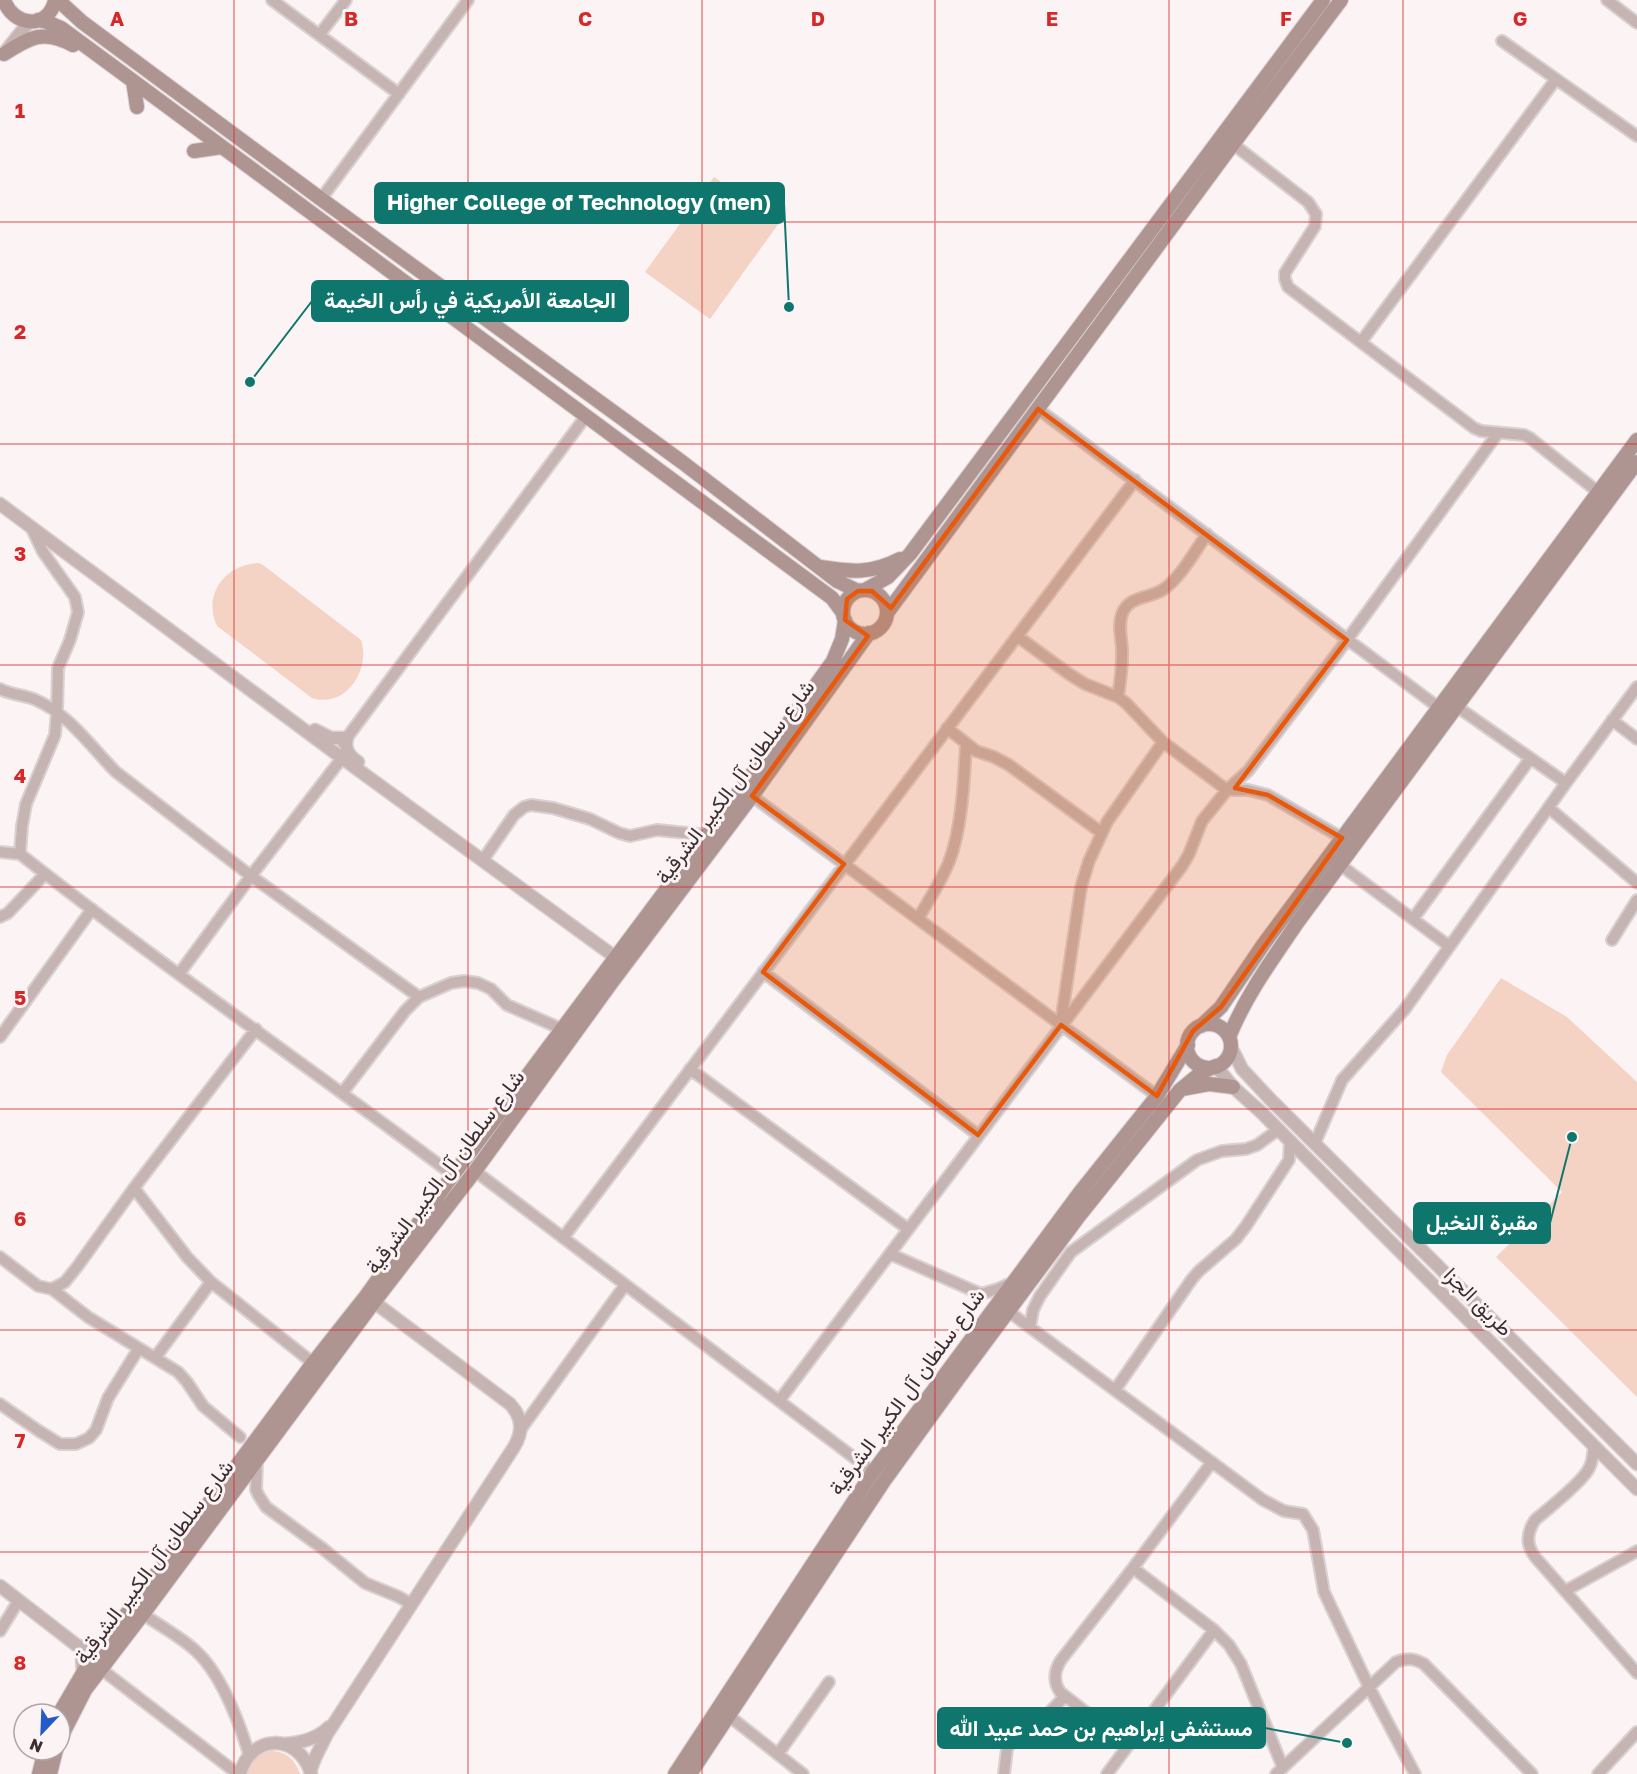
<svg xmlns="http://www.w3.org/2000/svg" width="1637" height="1774" viewBox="0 0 1637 1774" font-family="'Golos Text',Vazirmatn,sans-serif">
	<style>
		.green { fill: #f4d3c4 }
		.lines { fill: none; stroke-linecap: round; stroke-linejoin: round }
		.minor-casing { stroke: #d9d0d1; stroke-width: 14 }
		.tertiary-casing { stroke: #d9d0d1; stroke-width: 15 }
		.secondary-casing { stroke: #d9d0d1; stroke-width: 16 }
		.minor { stroke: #c6b4b3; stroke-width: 10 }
		.tertiary { stroke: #c6b4b3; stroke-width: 12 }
		.secondary { stroke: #ae9592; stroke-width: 14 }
		.marked { fill: #e8590c; fill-opacity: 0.2; stroke: #e8590c; stroke-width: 4.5; stroke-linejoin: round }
		.grid { fill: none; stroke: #d62828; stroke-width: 1.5; stroke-opacity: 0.55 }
		.labels { text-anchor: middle; stroke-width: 6; stroke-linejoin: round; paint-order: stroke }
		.street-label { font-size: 21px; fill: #3d2e31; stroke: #fbf3f4 }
		.grid-label { font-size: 20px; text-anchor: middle; font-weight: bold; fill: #d62828; stroke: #fbf3f4; stroke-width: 6; stroke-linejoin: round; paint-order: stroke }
		.leader { fill: none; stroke: #0f766e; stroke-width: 2 }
		.callout-dot { fill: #0f766e; stroke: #fbf3f4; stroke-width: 2 }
		.callout { fill: #0f766e; stroke: #0f766e; stroke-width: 2 }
		.callout-label { font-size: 22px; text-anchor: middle; font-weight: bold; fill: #fff }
	</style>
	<rect width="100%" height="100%" fill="#fbf3f4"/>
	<!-- green -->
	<path class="green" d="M714 177 779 223 710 319 645 272Z
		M259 563 263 565 361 640C371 669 346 709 312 698L217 626C202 594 226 564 259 563Z
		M1501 978 1567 1017 1637 1082V1397L1496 1257 1562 1192 1441 1072 1447 1055Z
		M269 1751C285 1751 295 1758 300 1774H245C250 1761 255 1755 269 1751Z"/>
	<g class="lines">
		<defs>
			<path id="minor" d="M272 0 399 94
				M1607 0 1637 23
				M320 34 346 0
				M1502 41 1637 136
				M1233 144 1308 202 1316 214 1315 226 1285 273V279L1288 287 1474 428 1481 431 1524 435 1530 438 1598 492
				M321 199 468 0
				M1361 342 1556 79
				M1038 409 1438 707
				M1017 636 1069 674 1085 684 1118 697 1126 703 1163 742 1227 790H1248L1268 795 1342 838
				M0 689C12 695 25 695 36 700 70 715 91 747 116 772L251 876 419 997
				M1118 697C1120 684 1122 669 1122 656 1123 642 1117 627 1122 614 1129 595 1150 599 1164 589 1181 577 1195 551 1207 534
				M1456 706 1566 783
				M1612 720 1637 739
				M947 728 976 751 994 757 1009 765 1102 833
				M343 743 586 416
				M752 796 1157 1096
				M1549 808 1637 883
				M0 852 20 854C161 965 309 1067 453 1175
				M20 854 22 826 26 804 55 735 57 712 58 668 70 640 78 612 75 597 43 552 31 527
				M483 860 514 815 524 807 531 805 553 808 590 819 619 833 630 836 657 830 707 835
				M1339 864 1449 946
				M0 917 8 913 45 874
				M918 919C928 901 941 882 949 862 962 828 964 781 966 744
				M1413 919 1530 759
				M1612 940 1637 900
				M763 972 978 1135
				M179 974 251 876 342 758
				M1061 1022 1081 887 1089 861 1107 822 1163 742
				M0 1037 92 909
				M690 1069 908 1229
				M343 1092 405 1011 419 997 451 983 464 981 478 983 491 989 507 1005 562 1029
				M1315 1143 1342 1080 1405 1009 1566 783 1637 687
				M475 1171 873 1472
				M134 1188 187 1257 211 1282 313 1363
				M563 1238 1135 480
				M890 1254 981 1294 998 1289 1013 1282
				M0 1257 38 1286 52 1289 88 1317 178 1372 187 1382 203 1406 240 1437
				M52 1289 65 1282 77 1267 134 1188 256 1029
				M1008 1311 1263 1500 1284 1511 1303 1514 1313 1530 1324 1592 1369 1687 1415 1774
				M1030 1327 1033 1310 1040 1296 1071 1252 1197 1160 1222 1151 1246 1149 1257 1145 1279 1129
				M155 1358 211 1282
				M1115 1390 1192 1279 1199 1271 1236 1239 1246 1226 1289 1160 1290 1141
				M779 1401 1182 866 1189 854 1202 821 1227 790 1248 771 1347 640 1498 433
				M0 1404 39 1431 60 1444H76L89 1438 96 1430 108 1398 139 1348
				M521 1429 625 1285
				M1594 1446C1593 1454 1593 1463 1588 1470 1580 1484 1548 1509 1535 1520 1526 1534 1526 1546 1536 1558L1637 1673
				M257 1460 256 1490 259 1496 266 1507 322 1548 365 1583 397 1596 412 1604
				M1133 1568 1214 1630 1229 1645 1241 1664 1283 1768
				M1565 1591 1637 1551
				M143 1614C160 1626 181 1637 196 1651 221 1674 239 1722 249 1754
				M0 1631 19 1600
				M101 1669 238 1774
				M729 1716 803 1774
				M1127 1744 1060 1692C1053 1681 1054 1671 1061 1660L1133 1568 1212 1462
				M778 1754 829 1682
				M1004 1774 1007 1749 1010 1744 1045 1717 1065 1696
				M1107 1774 1214 1630
				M1276 1774 1396 1662C1407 1658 1413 1658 1424 1664L1532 1774
				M1598 1774 1637 1732"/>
			<path id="tertiary" d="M6 51 29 22
				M0 504 342 758 615 957
				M315 730 331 738H347C344 749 349 756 358 762
				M1231 1047 1242 1069 1269 1098 1637 1464
				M1216 1066 1233 1087 1261 1112 1637 1489
				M0 1586 79 1647 82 1656 83 1673
				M79 1647 105 1643
				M284 1744C301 1743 317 1739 329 1727
				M310 1771 316 1756 327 1734 514 1447C523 1432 523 1418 510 1404L374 1302
				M240 1774C251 1733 298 1733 311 1773"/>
			<path id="secondary" d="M4 0C13 27 49 30 55 0
				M58 0 82 22 321 199 682 462 837 581 858 591
				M38 20 47 22 61 28 133 81 832 598 843 613
				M4 54C30 37 44 29 73 45
				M133 81 137 107
				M194 151 222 147
				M820 567C852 572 871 574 900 559
				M865 590 888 577 910 554 1323 0
				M843 612a22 22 0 1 1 44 0a22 22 0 1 1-44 0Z
				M887 613 1233 144 1341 0
				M1187 1046a22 22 0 1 1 44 0a22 22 0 1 1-44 0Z
				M1201 1026 1221 1007 1263 945 1637 440
				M1229 1037C1246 995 1272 960 1297 923L1637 462
				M1182 1089 1209 1084 1233 1087
				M59 1714 83 1673 105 1643 313 1363 366 1296 453 1175 725 811 833 661 842 639 845 620
				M60 1739 85 1690 143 1614 374 1302 475 1171 612 982 752 796 869 633
				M39 1774 45 1750
				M50 1774 56 1750
				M675 1774 873 1472 1081 1191 1157 1096 1188 1045
				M690 1774 884 1481 958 1379 1079 1216 1180 1090 1202 1072 1216 1066"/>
		</defs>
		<!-- minor casing -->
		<use href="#minor" class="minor-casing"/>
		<!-- tertiary casing -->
		<use href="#tertiary" class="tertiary-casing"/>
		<!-- secondary casing -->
		<use href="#secondary" class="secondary-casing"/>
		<!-- minor -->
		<use href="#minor" class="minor"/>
		<!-- tertiary -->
		<use href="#tertiary" class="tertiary"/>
		<!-- secondary -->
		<use href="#secondary" class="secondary"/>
	</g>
	<!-- marked area -->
	<path class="marked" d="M1038 409 1347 640 1235 788 1268 795 1342 838 1221 1007 1193 1031 1157 1096 1061 1025 978 1135 763 972 844 864 752 796 868 636 845 620 847 599 858 591H872L891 608Z"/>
	<!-- grid -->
	<path class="grid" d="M234 0V1774M468 0V1774M702 0V1774M935 0V1774M1169 0V1774M1403 0V1774M0 222H1637M0 444H1637M0 665H1637M0 887H1637M0 1109H1637M0 1330H1637M0 1552H1637"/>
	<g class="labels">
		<!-- street labels -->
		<g class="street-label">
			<text transform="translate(735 782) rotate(-53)" y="7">شارع سلطان آل الكبير الشرقية</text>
			<text transform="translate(445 1172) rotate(-53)" y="7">شارع سلطان آل الكبير الشرقية</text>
			<text transform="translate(1478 1302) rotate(45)" y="7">طريق الجزا</text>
			<text transform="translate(907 1392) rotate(-54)" y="7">شارع سلطان آل الكبير الشرقية</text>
			<text transform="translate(154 1562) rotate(-53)" y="7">شارع سلطان آل الكبير الشرقية</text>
		</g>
	</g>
	<g class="grid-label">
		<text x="117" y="26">A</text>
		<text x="351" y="26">B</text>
		<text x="585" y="26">C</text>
		<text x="818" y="26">D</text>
		<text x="1052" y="26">E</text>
		<text x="1286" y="26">F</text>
		<text x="1520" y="26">G</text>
		<text x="20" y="118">1</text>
		<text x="20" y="339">2</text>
		<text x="20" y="561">3</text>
		<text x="20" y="783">4</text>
		<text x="20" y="1005">5</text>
		<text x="20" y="1226">6</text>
		<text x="20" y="1448">7</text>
		<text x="20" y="1670">8</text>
	</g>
	<!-- callouts -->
	<path class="leader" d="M789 307L784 203M250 382L312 301M1572 1137L1550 1223M1347 1743L1265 1728"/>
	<g class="callout-dot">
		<circle cx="789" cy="307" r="6"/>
		<circle cx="250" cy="382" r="6"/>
		<circle cx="1572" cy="1137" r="6"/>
		<circle cx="1347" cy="1743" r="6"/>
	</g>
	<g class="callout">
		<rect x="375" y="183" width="409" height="40" rx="6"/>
		<rect x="312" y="281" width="316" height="40" rx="6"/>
		<rect x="1414" y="1203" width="136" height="40" rx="6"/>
		<rect x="938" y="1708" width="327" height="40" rx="6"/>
	</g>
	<g class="callout-label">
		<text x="579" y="210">Higher College of Technology (men)</text>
		<text x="470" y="308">الجامعة الأمريكية في رأس الخيمة</text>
		<text x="1482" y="1230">مقبرة النخيل</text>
		<text x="1101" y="1736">مستشفى إبراهيم بن حمد عبيد الله</text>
	</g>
	<!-- north arrow -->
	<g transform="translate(42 1732) rotate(203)"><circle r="28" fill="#fbf3f4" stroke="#afa4a6" stroke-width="1.5"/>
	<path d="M0-4.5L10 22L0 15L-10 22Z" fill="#235ac7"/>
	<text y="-9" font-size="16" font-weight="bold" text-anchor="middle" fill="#3d2e31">N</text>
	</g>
</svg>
